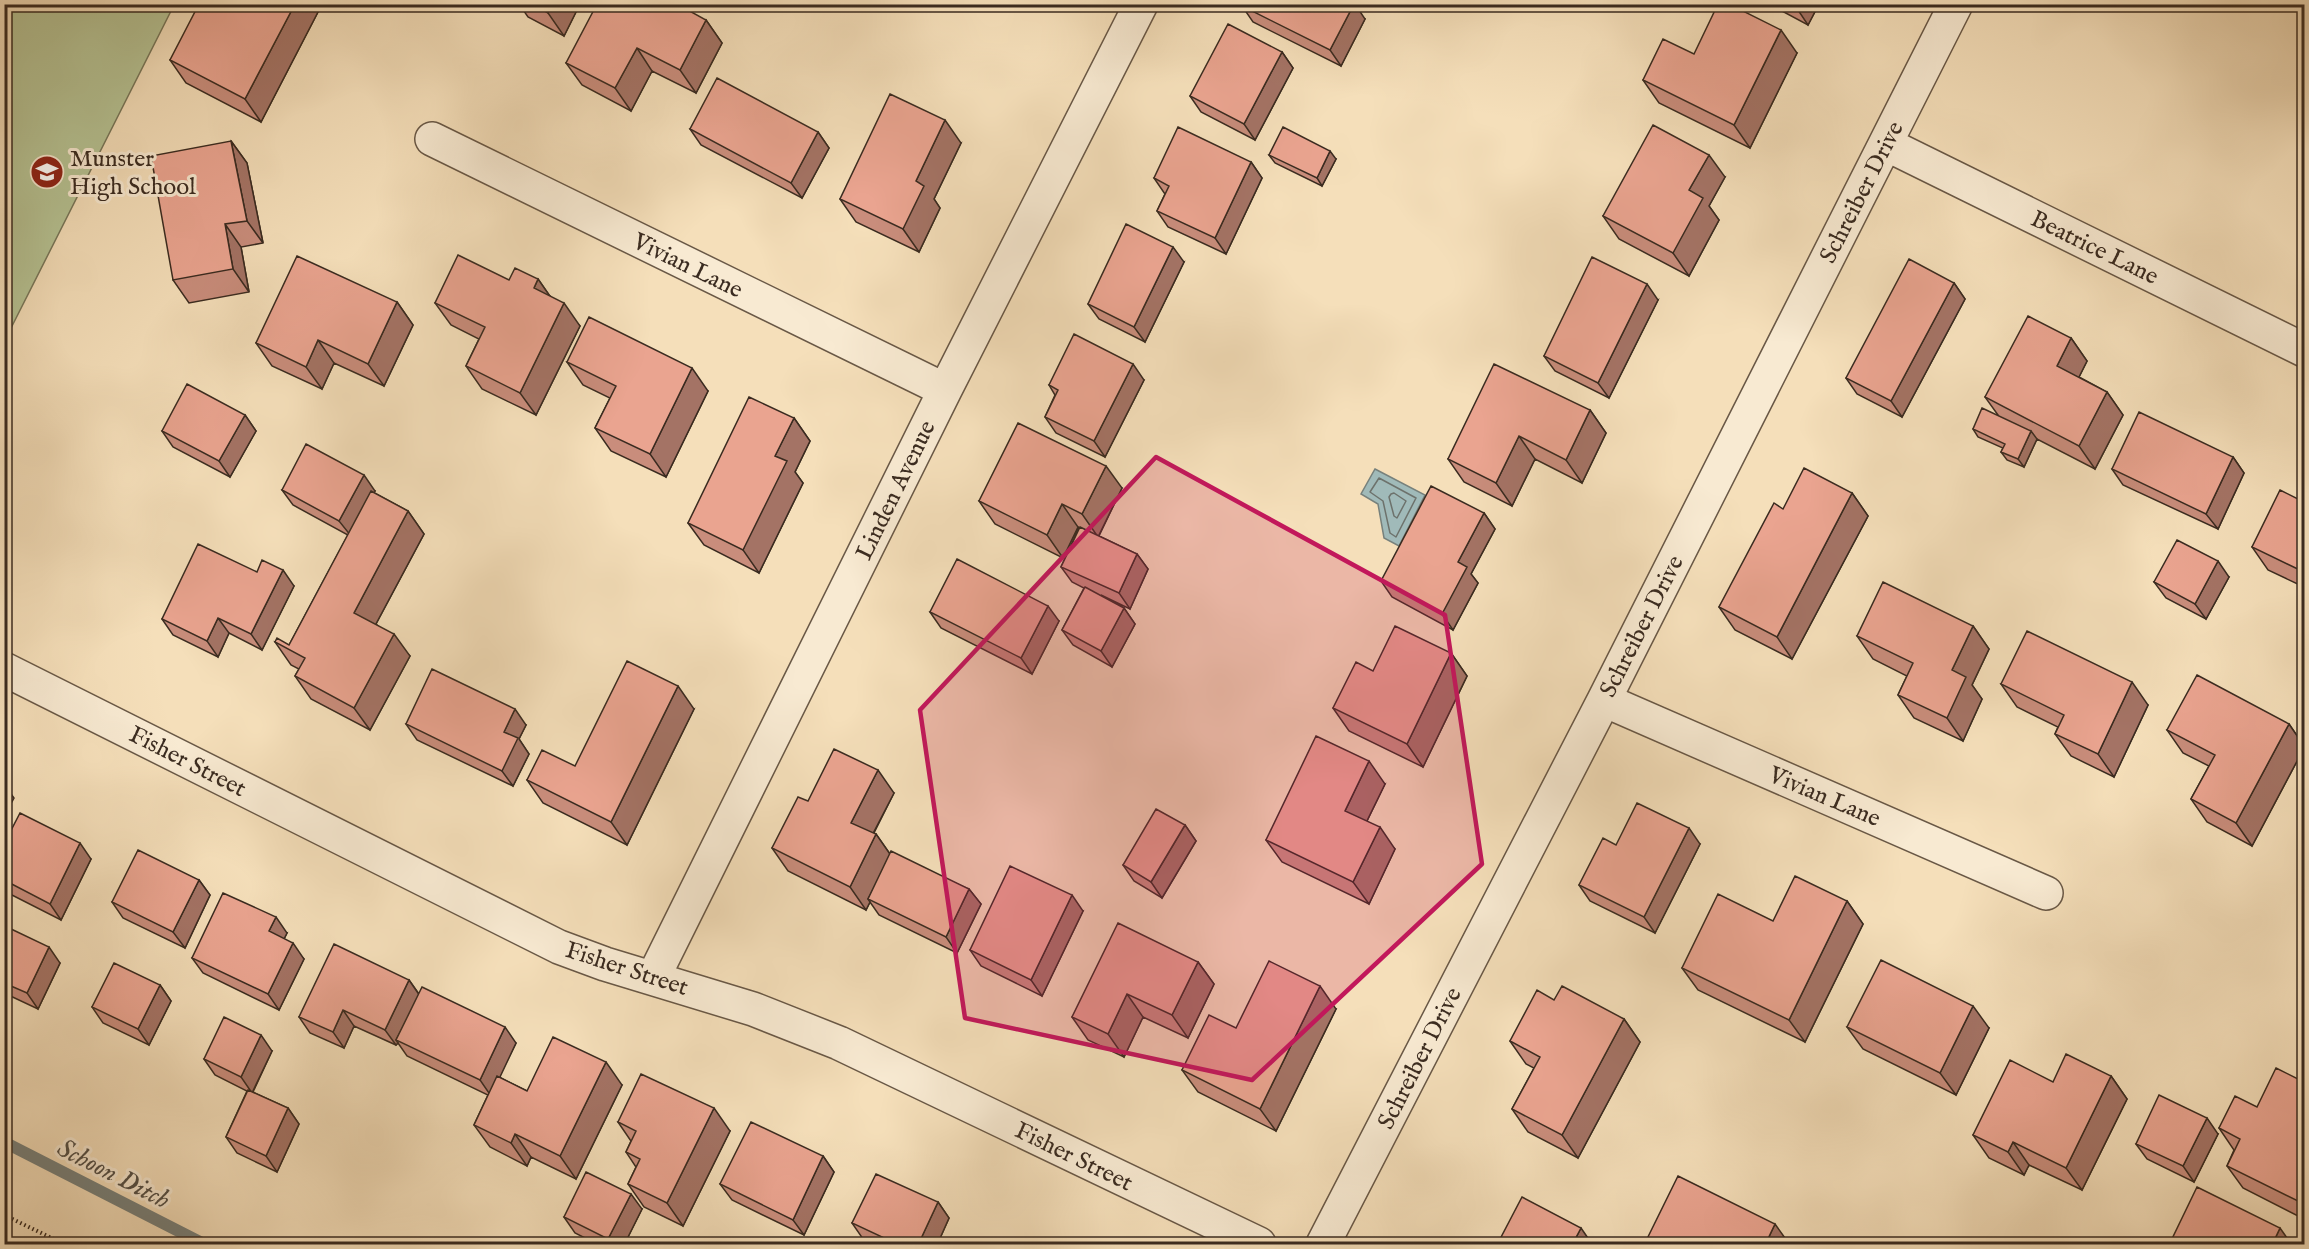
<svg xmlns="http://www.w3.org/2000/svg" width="2309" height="1249" viewBox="0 0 2309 1249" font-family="'IM FELL English',serif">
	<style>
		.green { fill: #b6c394; stroke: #78775a; stroke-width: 1.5 }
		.water { fill: #a0bab9; stroke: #77817c; stroke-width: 1.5 }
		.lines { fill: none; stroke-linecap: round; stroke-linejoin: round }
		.shore { stroke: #6d726c; stroke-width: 1.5 }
		.stream { stroke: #77817c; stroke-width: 12 }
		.street-casing { stroke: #695846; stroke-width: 36 }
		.path { stroke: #3a2b20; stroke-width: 4; stroke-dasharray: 1.5 3; stroke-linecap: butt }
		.street { stroke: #f8ead2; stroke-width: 33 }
		.wall { fill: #c98d7c; stroke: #3a2b20; stroke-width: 1.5 }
		.shaded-wall { fill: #a47365; stroke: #3a2b20; stroke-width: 1.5 }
		.building { fill: #eaa490; stroke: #3a2b20; stroke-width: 1.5 }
		.marked { fill: #c2185b; fill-opacity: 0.2; stroke: #c2185b; stroke-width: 4.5; stroke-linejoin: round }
		.labels { text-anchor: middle; stroke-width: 6; stroke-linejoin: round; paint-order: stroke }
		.poi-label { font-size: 24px; fill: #3a2b20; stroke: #f8ead2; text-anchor: start }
		.street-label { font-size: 24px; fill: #3a2b20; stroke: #f8ead2 }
		.water-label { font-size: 26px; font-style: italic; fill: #544f46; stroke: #f8ead2 }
	</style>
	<rect width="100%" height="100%" fill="#f5dfba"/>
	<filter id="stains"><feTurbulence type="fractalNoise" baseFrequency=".00333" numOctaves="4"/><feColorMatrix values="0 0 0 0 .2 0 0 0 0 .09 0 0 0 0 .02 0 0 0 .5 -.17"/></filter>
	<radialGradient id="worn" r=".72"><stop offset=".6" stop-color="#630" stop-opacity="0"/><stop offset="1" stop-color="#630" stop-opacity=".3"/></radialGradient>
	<!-- green -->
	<path class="green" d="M5 4 174 5 5 340 4 5Z"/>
	<!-- water -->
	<path class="water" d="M1375 469 1425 495 1399 546 1384 538 1378 504 1361 494Z"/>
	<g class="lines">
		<!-- shore -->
		<path class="shore" d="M1379 478 1416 498 1396 537 1390 533 1383 501 1370 492Z
			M1394 493 1406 501 1397 518 1394 516 1389 497 1391 494Z"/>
		<!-- stream -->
		<path class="stream" d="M4 1142 204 1244"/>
		<defs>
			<path id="street" d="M432 139 945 390
				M1886 144 2304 350
				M4 669 559 947 605 964 753 1009 839 1043 1259 1244
				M1604 700 2046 893
				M653 978 945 390 1141 4
				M1323 1244 1604 700 1956 4"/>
		</defs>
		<!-- street casing -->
		<use href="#street" class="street-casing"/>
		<!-- path -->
		<path class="path" d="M4 1215 64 1244"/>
		<!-- street -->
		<use href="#street" class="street"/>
	</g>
	<!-- wall -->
	<path class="wall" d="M519 4H580L564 36 528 17Z
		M1039 4H1050L1048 9Z
		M1769 4H1819L1808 25Z
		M1242 6 1365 19 1341 66 1253 22Z
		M318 12 261 122 186 83 170 60Z
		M706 20 722 43 696 93 652 71 631 111 582 85 566 63Z
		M1282 52 1293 68 1255 140 1201 112 1190 96Z
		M1797 53 1750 148 1659 103 1643 80 1694 54Z
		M690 129 818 132 829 148 802 198 701 145Z
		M231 141 247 163 263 243 241 247 249 292 189 303 173 280Z
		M961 143 934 199 940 208 919 252 856 222 840 199Z
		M1269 155 1336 159 1322 186 1275 163Z
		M1251 162 1262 178 1226 254 1168 227 1157 211 1165 194 1154 178Z
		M1725 177 1709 206 1719 220 1689 276 1619 239 1603 216Z
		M1184 262 1145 342 1099 319 1088 304Z
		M538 279 549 295 580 326 536 415 482 389 466 366 479 339 451 325 435 303 509 280Z
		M1954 283 1965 299 1902 417 1857 394 1846 378Z
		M1658 300 1609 398 1555 371 1544 356Z
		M397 302 413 325 384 386 334 363 322 389 272 366 256 343Z
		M2071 338 2087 361 2079 377 2107 392 2123 415 2095 469 2037 439 2024 467 2007 460 2001 452 2003 448 1978 437 1973 429 1998 415 1985 397Z
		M567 362 708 391 666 477 611 451 595 428 610 398 583 385Z
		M1144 380 1105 457 1056 433 1045 417 1055 395 1049 385Z
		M1590 410 1606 433 1582 483 1535 459 1512 506 1464 482 1448 459Z
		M245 415 256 431 230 477 173 447 162 431Z
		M794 418 810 441 795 472 803 483 759 573 704 545 688 523Z
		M2233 457 2244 473 2218 529 2123 485 2112 469Z
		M1122 488 1099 536 1137 554 1148 569 1130 609 1101 595 1124 608 1135 624 1112 667 1073 645 1062 630 1084 588 1072 582 1061 567 1079 528 1078 527 1063 558 995 524 979 501Z
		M282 490 375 491 374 493 408 511 424 534 376 624 410 656 370 730 311 699 295 676 299 669 291 665 275 642 289 645 348 535 293 505Z
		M1852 493 1868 516 1792 659 1735 630 1719 607 1783 509Z
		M2304 502V587L2268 570 2252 547Z
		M1484 513 1495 529 1471 574 1478 583 1453 630 1392 597 1381 581Z
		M257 572 294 586 262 650 229 633 218 657 173 635 162 619Z
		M2229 577 2206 619 2166 598 2154 582Z
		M930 612 1059 621 1032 674 941 628Z
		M1973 626 1989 649 1972 685 1982 699 1963 741 1914 718 1898 695 1907 676 1873 659 1857 636Z
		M1451 653 1467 676 1423 767 1349 731 1333 708 1373 671Z
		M2001 684 2148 705 2114 777 2071 756 2055 734 2058 727 2017 707Z
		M694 709 627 845 543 803 527 780 575 766Z
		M406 724 526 725 519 739 529 754 513 786 417 740Z
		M2289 724 2304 746V748L2252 846 2207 822 2191 799 2209 766 2183 753 2167 730Z
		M1385 784 1367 821 1395 849 1369 904 1282 862 1266 840Z
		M894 793 874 833 876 834 890 854 969 889 981 904 957 953 879 915 870 902 866 910 788 871 772 848 808 801Z
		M1185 825 1196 841 1162 898 1134 881 1123 865Z
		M4 844 91 859 61 920 4 891Z
		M1700 844 1655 933 1590 901 1579 885 1616 845Z
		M199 880 210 895 185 948 123 918 112 902Z
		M1847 901 1863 924 1805 1042 1698 990 1682 968 1773 921Z
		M1083 911 1042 996 981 966 970 950Z
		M287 933 284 939 304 959 279 1010 203 973 192 958Z
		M4 938 60 963 38 1009 4 993Z
		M1198 962 1214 984 1188 1038 1143 1017 1124 1057 1088 1040 1072 1017Z
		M409 980 419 994 516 1043 499 1077 527 1091 622 1085 576 1179 531 1157 527 1166 490 1147 474 1125 488 1095 407 1056 398 1043 396 1045 354 1026 344 1048 310 1033 299 1017Z
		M160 985 171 1001 149 1045 103 1023 92 1007Z
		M1554 1000 1624 1019 1640 1042 1578 1158 1528 1132 1512 1109 1534 1068 1526 1064 1510 1041Z
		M1336 1009 1276 1131 1198 1092 1182 1070 1236 1028Z
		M1847 1027 1989 1028 1956 1095 1863 1049Z
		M272 1051 253 1092 288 1108 299 1124 277 1172 237 1153 226 1137 247 1091 215 1075 204 1059Z
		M2111 1076 2127 1099 2082 1190 2029 1165 2024 1175 1989 1158 1973 1135 2053 1082Z
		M2304 1082V1219L2243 1188 2227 1166 2234 1150 2219 1128Z
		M618 1122 730 1131 683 1226 644 1207 628 1184 636 1167 626 1152 631 1141Z
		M2218 1134 2194 1182 2147 1159 2136 1144Z
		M823 1156 834 1172 804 1235 732 1200 720 1184Z
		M938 1202 949 1218 937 1245H876L863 1239 852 1223Z
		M642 1209 624 1245H599L575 1233 564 1217Z"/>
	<!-- shaded-wall -->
	<path class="shaded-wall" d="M295 4H313L318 12 261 122 245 99Z
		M552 4H580L564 36 548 13Z
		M1044 4H1050L1048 9Z
		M1354 4H1355L1365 19 1341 66 1330 50Z
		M1794 4H1819L1808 25Z
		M706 20 722 43 696 93 680 70Z
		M1781 30 1797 53 1750 148 1734 125Z
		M637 48 652 71 631 111 615 88Z
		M1282 52 1293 68 1255 140 1244 124Z
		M945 120 961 143 934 199 940 208 919 252 903 229 916 181Z
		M818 132 829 148 802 198 791 183Z
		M231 141 247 163 263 243 247 221Z
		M1330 151 1336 159 1322 186 1317 178Z
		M1709 155 1725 177 1709 206 1719 220 1689 276 1673 253 1689 190Z
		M1251 162 1262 178 1226 254 1215 238Z
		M225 224 241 247 249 292 233 269Z
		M1173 247 1184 262 1145 342 1134 327Z
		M538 279 554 302 534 288Z
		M1954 283 1965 299 1902 417 1891 401Z
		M1647 284 1658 300 1609 398 1598 383Z
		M397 302 413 325 384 386 368 364Z
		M564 303 580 326 536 415 520 393Z
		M2071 338 2087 361 2073 389 2057 366Z
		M318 340 334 363 322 389 306 367Z
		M1133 364 1144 380 1105 457 1094 441Z
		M692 368 708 391 666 477 650 454Z
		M2107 392 2123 415 2095 469 2079 446Z
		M1590 410 1606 433 1582 483 1566 460Z
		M245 415 256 431 230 477 219 461Z
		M794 418 810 441 795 472 803 483 759 573 743 550 775 456Z
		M2031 431 2037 439 2024 467 2018 459Z
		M1519 436 1535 459 1512 506 1496 483Z
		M2233 457 2244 473 2218 529 2206 514Z
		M1106 466 1122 488 1098 537 1082 514Z
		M364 475 375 491 351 536 339 521Z
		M1852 493 1868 516 1792 659 1777 637Z
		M1062 504 1078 527 1063 558 1047 535Z
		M408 511 424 534 370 635 354 613Z
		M1484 513 1495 529 1471 574 1478 583 1453 630 1442 614 1458 562Z
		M1137 554 1148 569 1130 609 1119 593Z
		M2218 561 2229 577 2206 619 2195 604Z
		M283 570 294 586 262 650 251 634Z
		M1048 606 1059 621 1032 674 1021 658Z
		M1124 608 1135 624 1112 667 1101 651Z
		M218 618 229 633 218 657 207 641Z
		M1973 626 1989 649 1972 685 1982 699 1963 741 1947 718 1952 670Z
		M394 634 410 656 370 730 354 708Z
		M1451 653 1467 676 1423 767 1407 744Z
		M2132 682 2148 705 2114 777 2098 754Z
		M678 686 694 709 627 845 611 822Z
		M515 709 526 725 519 739 529 754 513 786 502 771 504 732Z
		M2289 724 2304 746V748L2252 846 2236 823Z
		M1369 761 1385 784 1361 833 1345 811Z
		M878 770 894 793 867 845 851 823Z
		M4 784 14 798 4 816Z
		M1185 825 1196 841 1162 898 1151 882Z
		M1380 827 1395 849 1369 904 1353 882Z
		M1689 828 1700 844 1655 933 1644 917Z
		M876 834 892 857 868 899 870 902 866 910 850 887Z
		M80 843 91 859 61 920 50 904Z
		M199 880 210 895 185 948 173 932Z
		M969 889 981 904 957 953 946 937Z
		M1072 895 1083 911 1042 996 1031 980Z
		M1847 901 1863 924 1805 1042 1789 1020Z
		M276 917 287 933 280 947 269 931Z
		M293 943 304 959 279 1010 268 994Z
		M49 947 60 963 38 1009 27 993Z
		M1198 962 1214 984 1188 1038 1172 1015Z
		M409 980 420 996 396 1040 398 1043 396 1045 385 1030Z
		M160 985 171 1001 149 1045 138 1029Z
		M1320 986 1336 1009 1276 1131 1260 1109Z
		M1127 994 1143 1017 1124 1057 1108 1034Z
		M1973 1006 1989 1028 1956 1095 1940 1073Z
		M343 1010 354 1026 344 1048 333 1032Z
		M1624 1019 1640 1042 1578 1158 1562 1135Z
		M505 1027 516 1043 491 1096 480 1080Z
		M261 1035 272 1051 252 1093 241 1077Z
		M606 1062 622 1085 576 1179 560 1156Z
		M2111 1076 2127 1099 2082 1190 2066 1168Z
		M288 1108 299 1124 277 1172 266 1156Z
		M714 1108 730 1131 683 1226 667 1203Z
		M2207 1118 2218 1134 2194 1182 2183 1166Z
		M515 1134 531 1157 527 1166 511 1143Z
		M2013 1142 2029 1165 2024 1175 2008 1152Z
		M823 1156 834 1172 804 1235 793 1220Z
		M2304 1187V1211L2298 1201Z
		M631 1194 642 1209 624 1245H612L608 1239Z
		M938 1202 949 1218 937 1245H918Z
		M1775 1224 1790 1245H1765Z
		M1581 1228 1592 1244 1591 1245H1572Z
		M2280 1228 2292 1245H2272Z"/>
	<!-- building -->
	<path class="building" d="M199 4H295L245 99 170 60Z
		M532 4H552L548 13Z
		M597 4H677L706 20 680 70 637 48 615 88 566 63Z
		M1243 4H1354L1330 50 1242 6Z
		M1718 4H1729L1781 30 1734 125 1643 80 1663 39 1694 54Z
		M1228 24 1282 52 1244 124 1190 96Z
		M717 78 818 132 791 183 690 129Z
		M890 94 945 120 916 181 924 186 903 229 840 199Z
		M1653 125 1709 155 1689 190 1703 198 1673 253 1603 216Z
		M1178 127 1251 162 1215 238 1157 211 1169 186 1154 178Z
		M1283 127 1330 151 1317 178 1269 155Z
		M231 141 247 221 225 224 233 269 173 280 151 156Z
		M1126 224 1173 247 1134 327 1088 304Z
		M458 255 509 280 515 268 538 279 534 288 564 303 520 393 466 366 485 327 435 303Z
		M297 256 397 302 368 364 318 340 306 367 256 343Z
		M1592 257 1647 284 1598 383 1544 356Z
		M1909 259 1954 283 1891 401 1846 378Z
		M2028 316 2071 338 2057 366 2107 392 2079 446 1985 397Z
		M589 317 692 368 650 454 595 428 616 386 567 362Z
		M1074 334 1133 364 1094 441 1045 417 1058 390 1049 385Z
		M1494 364 1590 410 1566 460 1519 436 1496 483 1448 459Z
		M187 384 245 415 219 461 162 431Z
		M749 397 794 418 775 456 787 461 743 550 688 523Z
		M1982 408 2031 431 2018 459 2001 452 2005 444 1973 429Z
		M2139 412 2233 457 2206 514 2112 469Z
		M1018 423 1106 466 1082 514 1062 504 1047 535 979 501Z
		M306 444 364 475 339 521 282 490Z
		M1804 468 1852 493 1777 637 1719 607 1774 503 1783 509Z
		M1431 486 1484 513 1458 562 1467 567 1442 614 1381 581Z
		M2280 490 2304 502V572L2252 547Z
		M371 491 408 511 354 613 394 634 354 708 295 676 305 658 275 642 277 638 289 645Z
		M1080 527 1137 554 1119 593 1061 567Z
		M2177 540 2218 561 2195 604 2154 582Z
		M198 544 257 572 262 560 283 570 251 634 218 618 207 641 162 619Z
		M957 559 1048 606 1021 658 930 612Z
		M1883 582 1973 626 1952 670 1966 677 1947 718 1898 695 1913 663 1857 636Z
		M1085 587 1124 608 1101 651 1062 630Z
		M1395 626 1451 653 1407 744 1333 708 1356 662 1373 671Z
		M2027 631 2132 682 2098 754 2055 734 2064 715 2001 684Z
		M627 661 678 686 611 822 527 780 542 750 575 766Z
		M432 669 515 709 504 732 518 738 502 771 406 724Z
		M2197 675 2289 724 2236 823 2191 799 2215 755 2167 730Z
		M1316 736 1369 761 1345 811 1380 827 1353 882 1266 840Z
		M834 749 878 770 851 823 876 834 850 887 772 848 798 797 808 801Z
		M1637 803 1689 828 1644 917 1579 885 1603 838 1616 845Z
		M1156 809 1185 825 1151 882 1123 865Z
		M20 813 80 843 50 904 4 880V844Z
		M138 850 199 880 173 932 112 902Z
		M891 851 969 889 946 937 868 899Z
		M1010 866 1072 895 1031 980 970 950Z
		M1795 876 1847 901 1789 1020 1682 968 1718 894 1773 921Z
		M223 893 276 917 269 931 293 943 268 994 192 958Z
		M1118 923 1198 962 1172 1015 1127 994 1108 1034 1072 1017Z
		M9 928 49 947 27 993 4 983V938Z
		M334 944 409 980 385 1030 343 1010 333 1032 299 1017Z
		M1881 960 1973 1006 1940 1073 1847 1027Z
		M1269 961 1320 986 1260 1109 1182 1070 1209 1015 1236 1028Z
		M114 963 160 985 138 1029 92 1007Z
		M1562 986 1624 1019 1562 1135 1512 1109 1540 1057 1510 1041 1537 990 1554 1000Z
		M422 987 505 1027 480 1080 396 1040Z
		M224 1017 261 1035 241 1077 204 1059Z
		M553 1037 606 1062 560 1156 515 1134 511 1143 474 1125 497 1076 527 1091Z
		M2066 1054 2111 1076 2066 1168 2013 1142 2008 1152 1973 1135 2010 1060 2053 1082Z
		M2276 1068 2304 1082V1187L2298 1201 2227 1166 2240 1139 2219 1128 2235 1096 2257 1107Z
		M641 1074 714 1108 667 1203 628 1184 640 1159 626 1152 636 1131 618 1122Z
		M248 1090 288 1108 266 1156 226 1137Z
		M2159 1095 2207 1118 2183 1166 2136 1144Z
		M751 1122 823 1156 793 1220 720 1184Z
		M586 1172 631 1194 608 1239 564 1217Z
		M876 1174 938 1202 918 1245H899L852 1223Z
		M1678 1176 1775 1224 1765 1245H1644Z
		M2197 1187 2280 1228 2272 1245H2174L2170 1243Z
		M1522 1197 1581 1228 1572 1245H1502L1498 1243Z
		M996 1239 1007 1245H994Z"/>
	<!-- marked area -->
	<path class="marked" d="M1156 457 1445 615 1482 864 1252 1080 965 1018 920 710Z"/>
	<!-- icons -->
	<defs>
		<symbol id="school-disc" viewBox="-11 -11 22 22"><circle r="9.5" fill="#8f2418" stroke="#f8ead2"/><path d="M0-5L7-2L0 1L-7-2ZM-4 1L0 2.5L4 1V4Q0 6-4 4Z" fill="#fff"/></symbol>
	</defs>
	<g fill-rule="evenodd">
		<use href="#school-disc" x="28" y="153" width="38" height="38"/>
	</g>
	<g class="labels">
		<!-- poi labels -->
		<g class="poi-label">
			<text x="70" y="166">Munster<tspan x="70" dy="28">High School</tspan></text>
		</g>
		<!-- street labels -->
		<g class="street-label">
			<text transform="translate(1861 192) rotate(-63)" y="8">Schreiber Drive</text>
			<text transform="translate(2095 247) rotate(26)" y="8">Beatrice Lane</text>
			<text transform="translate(688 265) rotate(26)" y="8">Vivian Lane</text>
			<text transform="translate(895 490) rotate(-64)" y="8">Linden Avenue</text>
			<text transform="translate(1641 626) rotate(-63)" y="8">Schreiber Drive</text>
			<text transform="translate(188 761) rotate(27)" y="8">Fisher Street</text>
			<text transform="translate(1825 796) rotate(23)" y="8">Vivian Lane</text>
			<text transform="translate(627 968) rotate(18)" y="8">Fisher Street</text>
			<text transform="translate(1419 1058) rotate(-63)" y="8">Schreiber Drive</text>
			<text transform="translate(1074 1156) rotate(26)" y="8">Fisher Street</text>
		</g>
		<!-- water labels -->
		<g class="water-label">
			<text transform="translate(114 1173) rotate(27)" y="9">Schoon Ditch</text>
		</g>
	</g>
	<!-- margin -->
	<rect width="2309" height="1249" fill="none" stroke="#f5dfba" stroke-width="24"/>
	<rect x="6" y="6" width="2297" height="1237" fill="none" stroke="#3a2b20" stroke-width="3"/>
	<rect x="12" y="12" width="2285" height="1225" fill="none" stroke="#3a2b20" stroke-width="1.5"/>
	<rect width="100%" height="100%" filter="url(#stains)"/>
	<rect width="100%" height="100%" fill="url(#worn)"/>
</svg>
